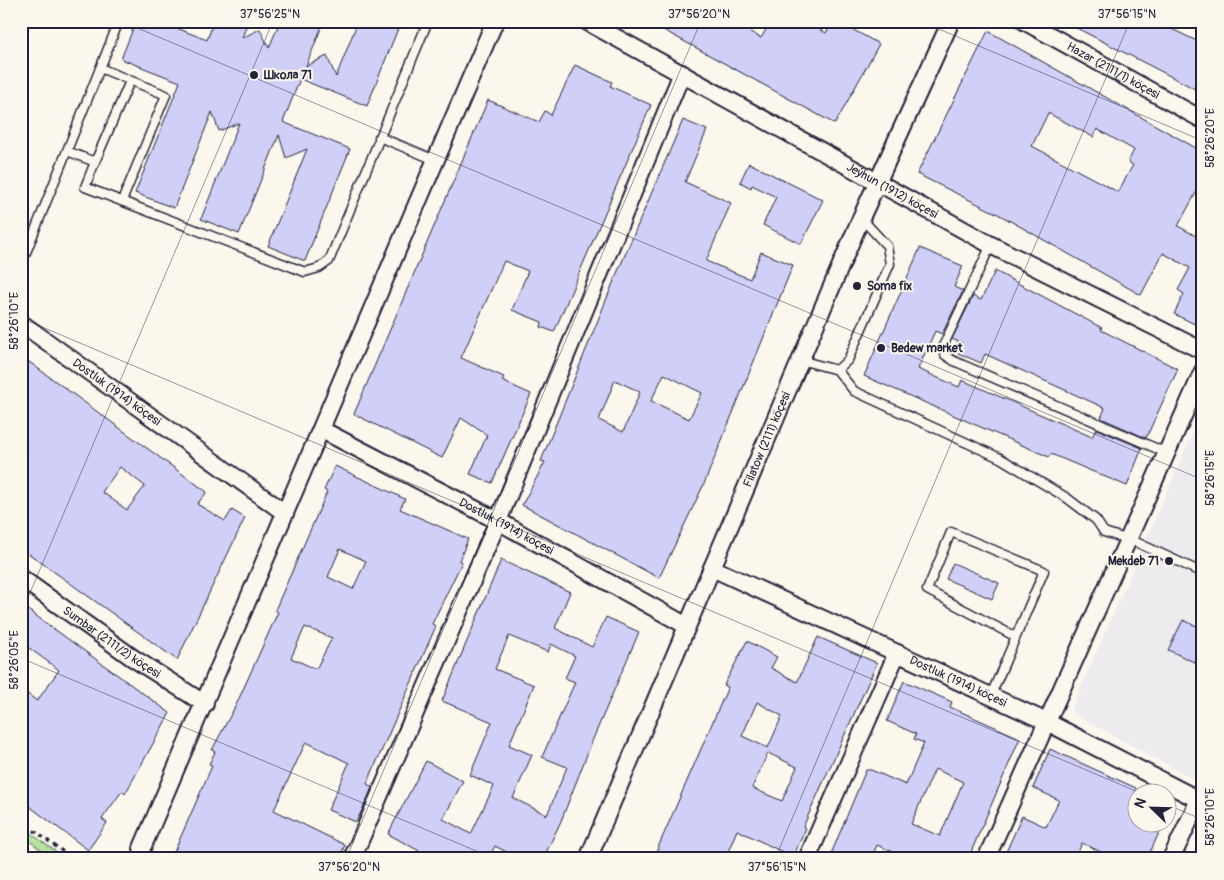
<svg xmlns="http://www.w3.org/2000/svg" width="1224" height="880" viewBox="0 0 1224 880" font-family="Pangolin,sans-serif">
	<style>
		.built { fill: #eeebef }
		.grass { fill: url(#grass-dots); stroke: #6c826e }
		.building { fill: #d0cff7; stroke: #22223b; fill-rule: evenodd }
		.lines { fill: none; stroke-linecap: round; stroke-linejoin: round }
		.service-casing { stroke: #22223b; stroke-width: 11 }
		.minor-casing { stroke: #22223b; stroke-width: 20 }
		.path { stroke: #22223b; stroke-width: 3; stroke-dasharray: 4 4; stroke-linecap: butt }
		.service { stroke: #fbf7ec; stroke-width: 8 }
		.minor { stroke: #fbf7ec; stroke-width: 16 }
		.ticks { fill: none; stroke: #22223b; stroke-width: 1; stroke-opacity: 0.45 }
		.poi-dot { fill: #22223b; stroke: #fbf7ec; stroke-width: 2 }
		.labels { text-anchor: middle; stroke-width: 4; stroke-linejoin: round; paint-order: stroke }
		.street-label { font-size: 12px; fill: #22223b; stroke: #fbf7ec }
		.poi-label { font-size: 12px; font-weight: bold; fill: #22223b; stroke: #fbf7ec; text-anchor: start }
		.neatline { fill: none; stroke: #22223b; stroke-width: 2 }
		.ticks-label { font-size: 12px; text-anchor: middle; fill: #22223b }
	</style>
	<defs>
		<pattern id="grass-dots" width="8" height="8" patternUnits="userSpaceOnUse" patternTransform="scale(1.25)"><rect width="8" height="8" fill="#b6e3a1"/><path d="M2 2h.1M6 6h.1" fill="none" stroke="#9cc28c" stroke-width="1.8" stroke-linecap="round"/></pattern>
	</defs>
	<rect width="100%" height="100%" fill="#fbf7ec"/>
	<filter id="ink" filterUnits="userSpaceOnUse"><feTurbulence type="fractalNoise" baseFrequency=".02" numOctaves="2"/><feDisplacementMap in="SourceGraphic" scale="10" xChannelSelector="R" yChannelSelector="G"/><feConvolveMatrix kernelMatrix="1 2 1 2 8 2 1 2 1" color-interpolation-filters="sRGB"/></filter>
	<g filter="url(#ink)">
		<!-- built -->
		<path class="built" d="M1203 410V784L1070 712Z"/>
		<!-- grass -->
		<path class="grass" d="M21 826 66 859H53L21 835Z"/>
		<!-- building -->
		<path class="building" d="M136 21H159L207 40 214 21H248L242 38 260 29 269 48 280 21H324L306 66 327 56 336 77 358 21H401L367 106 300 79 283 122 350 149 305 261 268 246 307 149 286 158 279 135 239 234 201 219 239 123 219 131 212 112 174 208 135 193 180 82 121 59Z
			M647 21H731L761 38 771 21H805L826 33 833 21H837L879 44 835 124Z
			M1063 21H1155L1203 44V93Z
			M988 31 1203 152V194L1197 191 1178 226 1203 240V328L1174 314 1184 294 1178 290 1190 268 1163 253 1141 295 998 214 917 174ZM1048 113 1093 137 1097 129 1134 150 1128 162 1133 165 1118 192 1032 146Z
			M575 65 612 82 610 86 651 105 554 332 541 327 542 322 512 310 528 271 504 261 461 358 504 377 502 381 531 394 492 483 470 474 487 435 461 418 442 458 354 414 488 100 539 122 545 111 551 115Z
			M683 120 707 130 685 182 731 203 706 261 750 279 761 252 793 265 704 484 659 578 522 505 545 462 541 461 615 278ZM664 374 702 393 689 419 651 401ZM615 380 640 392 623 432 599 420Z
			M749 163 823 200 801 244 763 225 776 197 752 185 751 188 740 182Z
			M920 248 963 266 954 287 963 291 942 334 935 331 918 369 959 387 962 380 1092 437 1096 429 1142 448 1127 486 1051 454 1049 457 864 376Z
			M995 271 1102 328 1101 330 1178 369 1146 438 1101 418 1105 408 985 354 981 363 958 353 962 343 952 339 973 296 981 300Z
			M21 356 207 492 197 504 225 521 232 510 245 518 177 660 21 548V457L28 447 21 442ZM120 467 145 486 127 510 102 492Z
			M335 466 405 499 400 509 468 539 459 561 462 562 432 624 436 626 367 784 372 787 367 800 356 822 328 810 349 763 306 742 274 810 345 845 339 859H171L212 766 209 764 215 752 212 750 237 703 278 612 275 610 327 492 324 490ZM340 549 366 561 353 589 328 577ZM305 627 332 638 316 669 291 658Z
			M501 560 570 592 555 628 592 647 606 617 639 632 593 739 561 821 543 859H520L495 846 488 859H434L388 834 426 761 463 781 443 819 471 834 494 786 470 775 492 722 442 701ZM509 636 548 652 551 644 575 656 565 678 575 682 542 757 567 767 547 815 513 798 532 755 509 745 534 685 495 669Z
			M953 563 999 583 992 599 946 579Z
			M21 605 170 713 125 794 122 791 102 819 107 823 88 850 21 800V689L37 701 59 670 29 648 21 659Z
			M1183 620 1203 629V666L1168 650Z
			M818 637 877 663 803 827 806 828 793 857 737 830 725 859H653L728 687 724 685 747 641 777 657 771 668 797 682ZM757 702 782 716 768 748 742 736ZM768 753 797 767 782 801 752 788Z
			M904 681 952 702 950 707 1020 738 968 859H909L877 845 871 859H829L866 770H871L906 785 924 743 914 739 916 734 887 721ZM935 769 963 782 940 836 911 824Z
			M1050 749 1136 788V822H1164L1147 859H1116L1082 843 1075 859H1003L1022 816 1046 827 1059 800 1033 788Z"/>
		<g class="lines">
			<defs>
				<path id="service" d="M100 68 166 95 122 201
					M379 137 435 160
					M67 151 95 162 85 187 305 272 319 268 329 261 428 21
					M95 162 130 81
					M991 245 944 344 945 355 954 361 1167 453
					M21 265 119 21
					M800 360 837 370 848 360 890 264 887 246 861 218
					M837 370 854 391 1000 458 1067 498 1096 520 1104 532 1138 543 1203 573
					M991 695 1044 571 951 532 927 590 1016 637"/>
				<g id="minor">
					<path id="s1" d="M586 21 991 245 1203 351"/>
					<path id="s2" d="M1024 21 1203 120"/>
					<path id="s3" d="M21 323 285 513"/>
					<path id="s4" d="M322 430 498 521 687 626"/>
					<path id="s5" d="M712 568 1047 722 1203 802"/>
					<path id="s6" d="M21 578 133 658 205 704"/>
					<path d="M142 848 495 21"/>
					<path d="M352 859 498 521 682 73"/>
					<path id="s7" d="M588 859 861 218 951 21"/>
					<path d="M807 859 897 653"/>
					<path d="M986 859 1203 371"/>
					<path d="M1171 859 1199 800"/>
				</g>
			</defs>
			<!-- service casing -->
			<use href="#service" class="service-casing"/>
			<!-- minor casing -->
			<use href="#minor" class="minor-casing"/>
			<!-- path -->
			<path class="path" d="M21 821 73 859"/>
			<!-- service -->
			<use href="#service" class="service"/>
			<!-- minor -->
			<use href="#minor" class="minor"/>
		</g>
	</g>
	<!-- ticks -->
	<path class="ticks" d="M121 21 1203 480M920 21 1203 141M21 318 1138 792M21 614 273 21M21 658 495 859M1166 804 1203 820M346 859 701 21M775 859 1130 21"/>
	<!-- markers -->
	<g class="poi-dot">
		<circle cx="254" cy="75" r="5"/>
		<circle cx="857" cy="286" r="5"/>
		<circle cx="881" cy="348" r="5"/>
		<circle cx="1169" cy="561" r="5"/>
	</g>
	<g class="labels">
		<!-- street labels -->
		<g class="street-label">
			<text dy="4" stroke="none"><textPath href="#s2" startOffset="102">Hazar (2111/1) köçesi</textPath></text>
			<text dy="4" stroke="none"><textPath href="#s1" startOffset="350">Jeýhun (1912) köçesi</textPath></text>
			<text dy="4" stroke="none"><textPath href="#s3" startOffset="118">Dostluk (1914) köçesi</textPath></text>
			<text dy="4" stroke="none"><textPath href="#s7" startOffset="456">Filatow (2111) köçesi</textPath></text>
			<text dy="4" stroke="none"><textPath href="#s4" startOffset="208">Dostluk (1914) köçesi</textPath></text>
			<text dy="4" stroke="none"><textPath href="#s6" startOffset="111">Sumbar (2111/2) köçesi</textPath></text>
			<text dy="4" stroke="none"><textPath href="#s5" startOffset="271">Dostluk (1914) köçesi</textPath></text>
		</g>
		<!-- poi labels -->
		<g class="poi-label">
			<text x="264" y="79">Школа 71</text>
			<text x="867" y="290">Soma fix</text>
			<text x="891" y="352">Bedew market</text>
			<text x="1159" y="565" text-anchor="end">Mekdeb 71</text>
		</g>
	</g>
	<!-- margin -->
	<rect width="1224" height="880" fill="none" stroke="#fbf7ec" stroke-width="55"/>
	<!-- north arrow -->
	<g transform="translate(1152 808) rotate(293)"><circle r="24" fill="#fbf7ec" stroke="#a4a2a5"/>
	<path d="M0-4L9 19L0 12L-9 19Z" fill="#22223b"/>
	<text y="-8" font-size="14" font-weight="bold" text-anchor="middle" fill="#22223b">N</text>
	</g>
	<rect x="28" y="28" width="1168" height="824" class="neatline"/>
	<g class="ticks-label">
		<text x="270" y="18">37°56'25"N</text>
		<text x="699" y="18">37°56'20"N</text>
		<text x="1127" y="18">37°56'15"N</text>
		<text transform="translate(1210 138) rotate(-90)" y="4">58°26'20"E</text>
		<text transform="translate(14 321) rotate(-90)" y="4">58°26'10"E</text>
		<text transform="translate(1210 478) rotate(-90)" y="4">58°26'15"E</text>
		<text transform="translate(14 660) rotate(-90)" y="4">58°26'05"E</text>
		<text transform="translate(1210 817) rotate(-90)" y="4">58°26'10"E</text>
		<text x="349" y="871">37°56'20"N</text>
		<text x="777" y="871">37°56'15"N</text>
	</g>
</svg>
